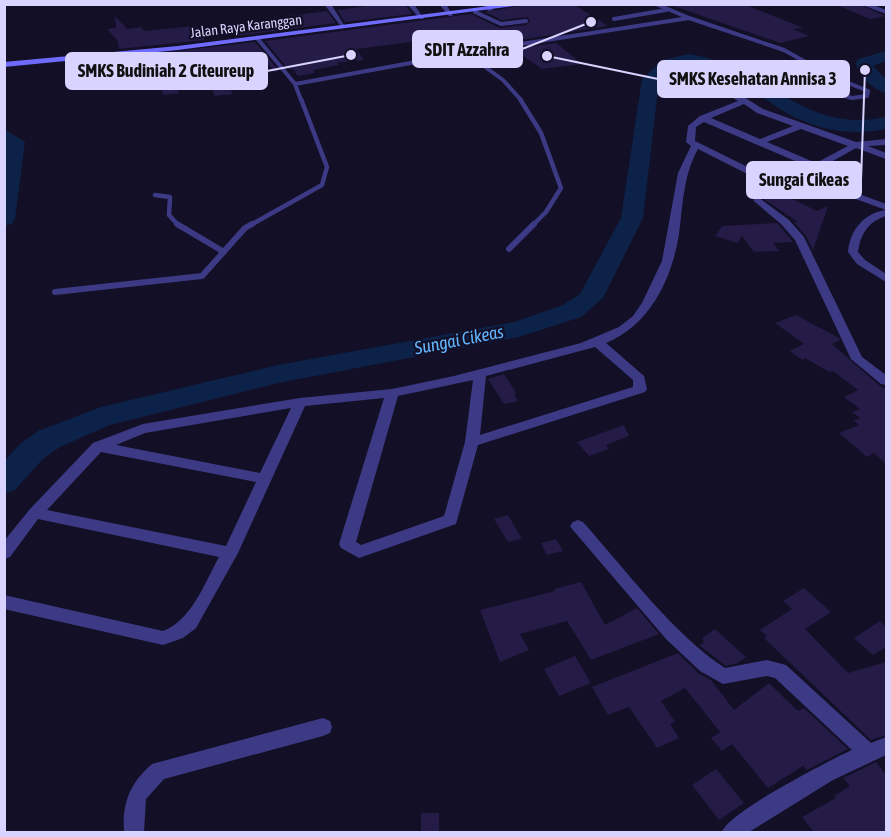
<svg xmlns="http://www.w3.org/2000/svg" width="891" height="837" viewBox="0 0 891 837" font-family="'Asap Condensed',sans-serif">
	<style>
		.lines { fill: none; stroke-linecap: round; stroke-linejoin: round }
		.river { fill: #0c2248; fill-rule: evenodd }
		.building { fill: #241b47 }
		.lane-far2 { stroke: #3d3a85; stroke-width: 4 }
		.lane-far1 { stroke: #3d3a85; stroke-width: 4.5 }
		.lane { stroke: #3d3a85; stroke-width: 6 }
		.street { fill: #3d3a85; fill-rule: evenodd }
		.secondary { fill: #6f6bff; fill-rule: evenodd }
		.labels { text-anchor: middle; stroke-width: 4.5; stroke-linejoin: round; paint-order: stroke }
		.far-street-label { font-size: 14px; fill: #d9d4ff; stroke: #130f26 }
		.water-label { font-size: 18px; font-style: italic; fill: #62b6ff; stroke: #130f26 }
		.leader { fill: none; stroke: #d9d4ff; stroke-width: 2 }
		.callout-dot { fill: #d9d4ff; stroke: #130f26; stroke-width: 2 }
		.callout { fill: #d9d4ff; stroke: #d9d4ff; stroke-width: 2 }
		.callout-label { font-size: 18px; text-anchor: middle; font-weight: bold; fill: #111 }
	</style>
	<rect width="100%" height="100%" fill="#130f26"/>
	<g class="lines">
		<!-- river -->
		<path class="river" d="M886 51V61L873 66 886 79V93C874 90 857 76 856 63L858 59Z
			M688 54C766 64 800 135 886 117V129C857 135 828 132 801 120 766 106 716 53 677 66 671 69 665 76 659 81L643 218 603 298 581 317 519 337 278 383 110 425 60 447 43 459 15 490 4 494V461L21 443 38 431 101 407 278 365 514 322 563 305 580 294 621 218 642 79 663 60Z
			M4 129 25 142 15 219 12 224 4 226Z"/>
	</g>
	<!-- building -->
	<path class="building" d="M383 4H405L412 14 345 22 337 10Z
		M531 4H573L608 26 487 45 473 34 356 49 364 60 337 63 339 65 313 70 315 73 298 76 293 69H288L265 41 471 14 500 28 526 25 530 21 527 17 502 20 485 12Z
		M668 4H743L804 28 793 29 809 36 780 43Z
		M834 4H858L885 16 870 19Z
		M327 11 336 23 236 36 229 25 249 22 254 30 295 22 289 16Z
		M115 16 127 29 141 27 144 31 195 26 205 40 119 49 118 41 107 29 116 28Z
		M255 42 279 71 274 72 264 58 256 59 251 53 215 59 223 69 217 70 233 94 214 96 211 81 177 87 179 93 163 95 160 84 155 85 144 68 121 71 120 58Z
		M556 43 582 64 542 69 513 49Z
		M778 192 817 211 828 206 813 250 806 236 794 222H798L761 197Z
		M777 223 793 242 773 243 779 251 754 252 742 236 737 243 715 236 722 226Z
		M796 315 839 338 840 340 832 344 880 386 886 389V464L874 453 867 457 839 433 859 425 853 420 860 418 852 412 860 409 844 397 858 390 833 371 829 372 805 358 802 360 790 351 804 344 775 323Z
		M504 374 516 393H514L518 401 504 404 488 379Z
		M624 425 629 436 606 445 609 449 589 456 577 442Z
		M508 515 522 539 508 542 494 519Z
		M556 539 563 551 547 555 541 543Z
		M581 582 605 625 637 608 659 634 591 660 567 621 520 634 529 650 500 662 480 610 555 591 554 589Z
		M804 588 831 612 805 629 848 673 886 662V735L871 740 764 638 767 636 760 630 792 609 783 601Z
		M880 621 886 627V647L873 655 854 638Z
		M715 629 746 657 738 663 726 666 699 645 704 643 702 638Z
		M678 653 698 673 711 680 734 710 769 683 798 711 804 708 848 749 807 770 803 766 768 788 732 744 722 751 711 738 720 732 685 688 661 701 675 722 670 724 679 738 657 748 629 707 608 715 592 687Z
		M575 656 591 683 559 696 544 669Z
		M876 762 886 775V832H814L802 817 836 798 834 796 850 786 843 778Z
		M716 769 744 803 719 820 692 785Z
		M421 813H439V832H421Z"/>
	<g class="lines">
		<!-- lane-far2 -->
		<path class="lane-far2" d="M475 12 501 24 526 21
			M689 18 784 50 829 75 868 91 867 96 852 98 814 86
			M614 19 666 10
			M257 38 295 84 301 100
			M466 53 503 80 521 100
			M295 84 482 50 689 18 656 4"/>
		<!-- lane-far1 -->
		<path class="lane-far1" d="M520 99 541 133 561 188 546 212 532 226
			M155 195 170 197 169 215 179 226
			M249 226 322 185 327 167 301 99"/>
		<!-- lane -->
		<path class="lane" d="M177 224 224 252
			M509 249 534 224
			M55 292 202 276 245 228 252 224"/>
		<!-- street -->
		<path class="street" d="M324 4H331L346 28H342Z
			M407 4H414L424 19H420Z
			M439 4H446L453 16H449Z
			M483 4H490L493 10 488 11Z
			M860 4H871L886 10V14Z
			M88 55 92 57 89 83 85 85 81 83 84 57Z
			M706 77H712L763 109 856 142 886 139V145L868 146 886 153V159L856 148 808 175 886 204V210L801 179 785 187 769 185 698 149C683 176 683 205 679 234 672 279 650 325 606 343L644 376 647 389 645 392 478 445 456 524 359 558 341 548 339 544 384 398 305 406 238 553 196 628 183 638 163 645 4 609V595L163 631C192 620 205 582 219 557L38 519 10 557 4 559V541L30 509 93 443 143 424 300 398 392 389 454 376 581 343 619 327 633 316 642 303 662 261 678 173 691 146 686 142 688 126 700 116 738 101 706 81ZM744 104 757 113 793 126 760 139 711 118ZM704 122 809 167 783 181 774 180 695 141 696 127ZM801 129 848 146 816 163 767 142ZM595 347 633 380V387L480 435 486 376ZM473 380 465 442 444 516 361 545 356 542 398 396ZM291 408 260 473 116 445 145 433ZM101 452 256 482 226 546 47 510Z
			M758 197 789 220 804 237 862 357 886 375V385L881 384 851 359 795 240 781 224 755 202 753 200Z
			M886 210V216C869 221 860 234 858 252L865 260 886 274V282L857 264 848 252C850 230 864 213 886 210Z
			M578 520 583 522C624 568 674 635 725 668L767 660 786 665 871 743 886 737V755L833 780 749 832H722C729 812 828 761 852 750L775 678 767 676 723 684 700 671 666 639 573 530 570 526 573 522Z
			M323 718 330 721 332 727 330 733 323 736 164 779 146 799 144 832H124C122 803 130 783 152 764Z"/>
		<!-- secondary -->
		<path class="secondary" d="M505 4H529L178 50 4 67V62L178 46Z"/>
	</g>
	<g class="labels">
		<!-- far-street labels -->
		<g class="far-street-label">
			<text transform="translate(246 26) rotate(-7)" y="5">Jalan Raya Karanggan</text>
		</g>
		<!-- water labels -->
		<g class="water-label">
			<text transform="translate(459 340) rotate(-11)" y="6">Sungai Cikeas</text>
		</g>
	</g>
	<!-- callouts -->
	<path class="leader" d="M591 22L522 49M351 55L267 71M547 56L658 79M865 70L861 180"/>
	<g class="callout-dot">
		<circle cx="591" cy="22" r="6"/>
		<circle cx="351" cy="55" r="6"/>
		<circle cx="547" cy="56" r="6"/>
		<circle cx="865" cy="70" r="6"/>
	</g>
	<g class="callout">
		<rect x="413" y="31" width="109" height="36" rx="6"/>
		<rect x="66" y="53" width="201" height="36" rx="6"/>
		<rect x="658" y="61" width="191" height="36" rx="6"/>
		<rect x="747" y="162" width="114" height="36" rx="6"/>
	</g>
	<g class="callout-label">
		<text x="467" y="56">SDIT Azzahra</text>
		<text x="166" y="77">SMKS Budiniah 2 Citeureup</text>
		<text x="753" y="85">SMKS Kesehatan Annisa 3</text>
		<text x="804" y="186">Sungai Cikeas</text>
	</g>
	<!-- border -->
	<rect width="891" height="837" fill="none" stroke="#d9d4ff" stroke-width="12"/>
</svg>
